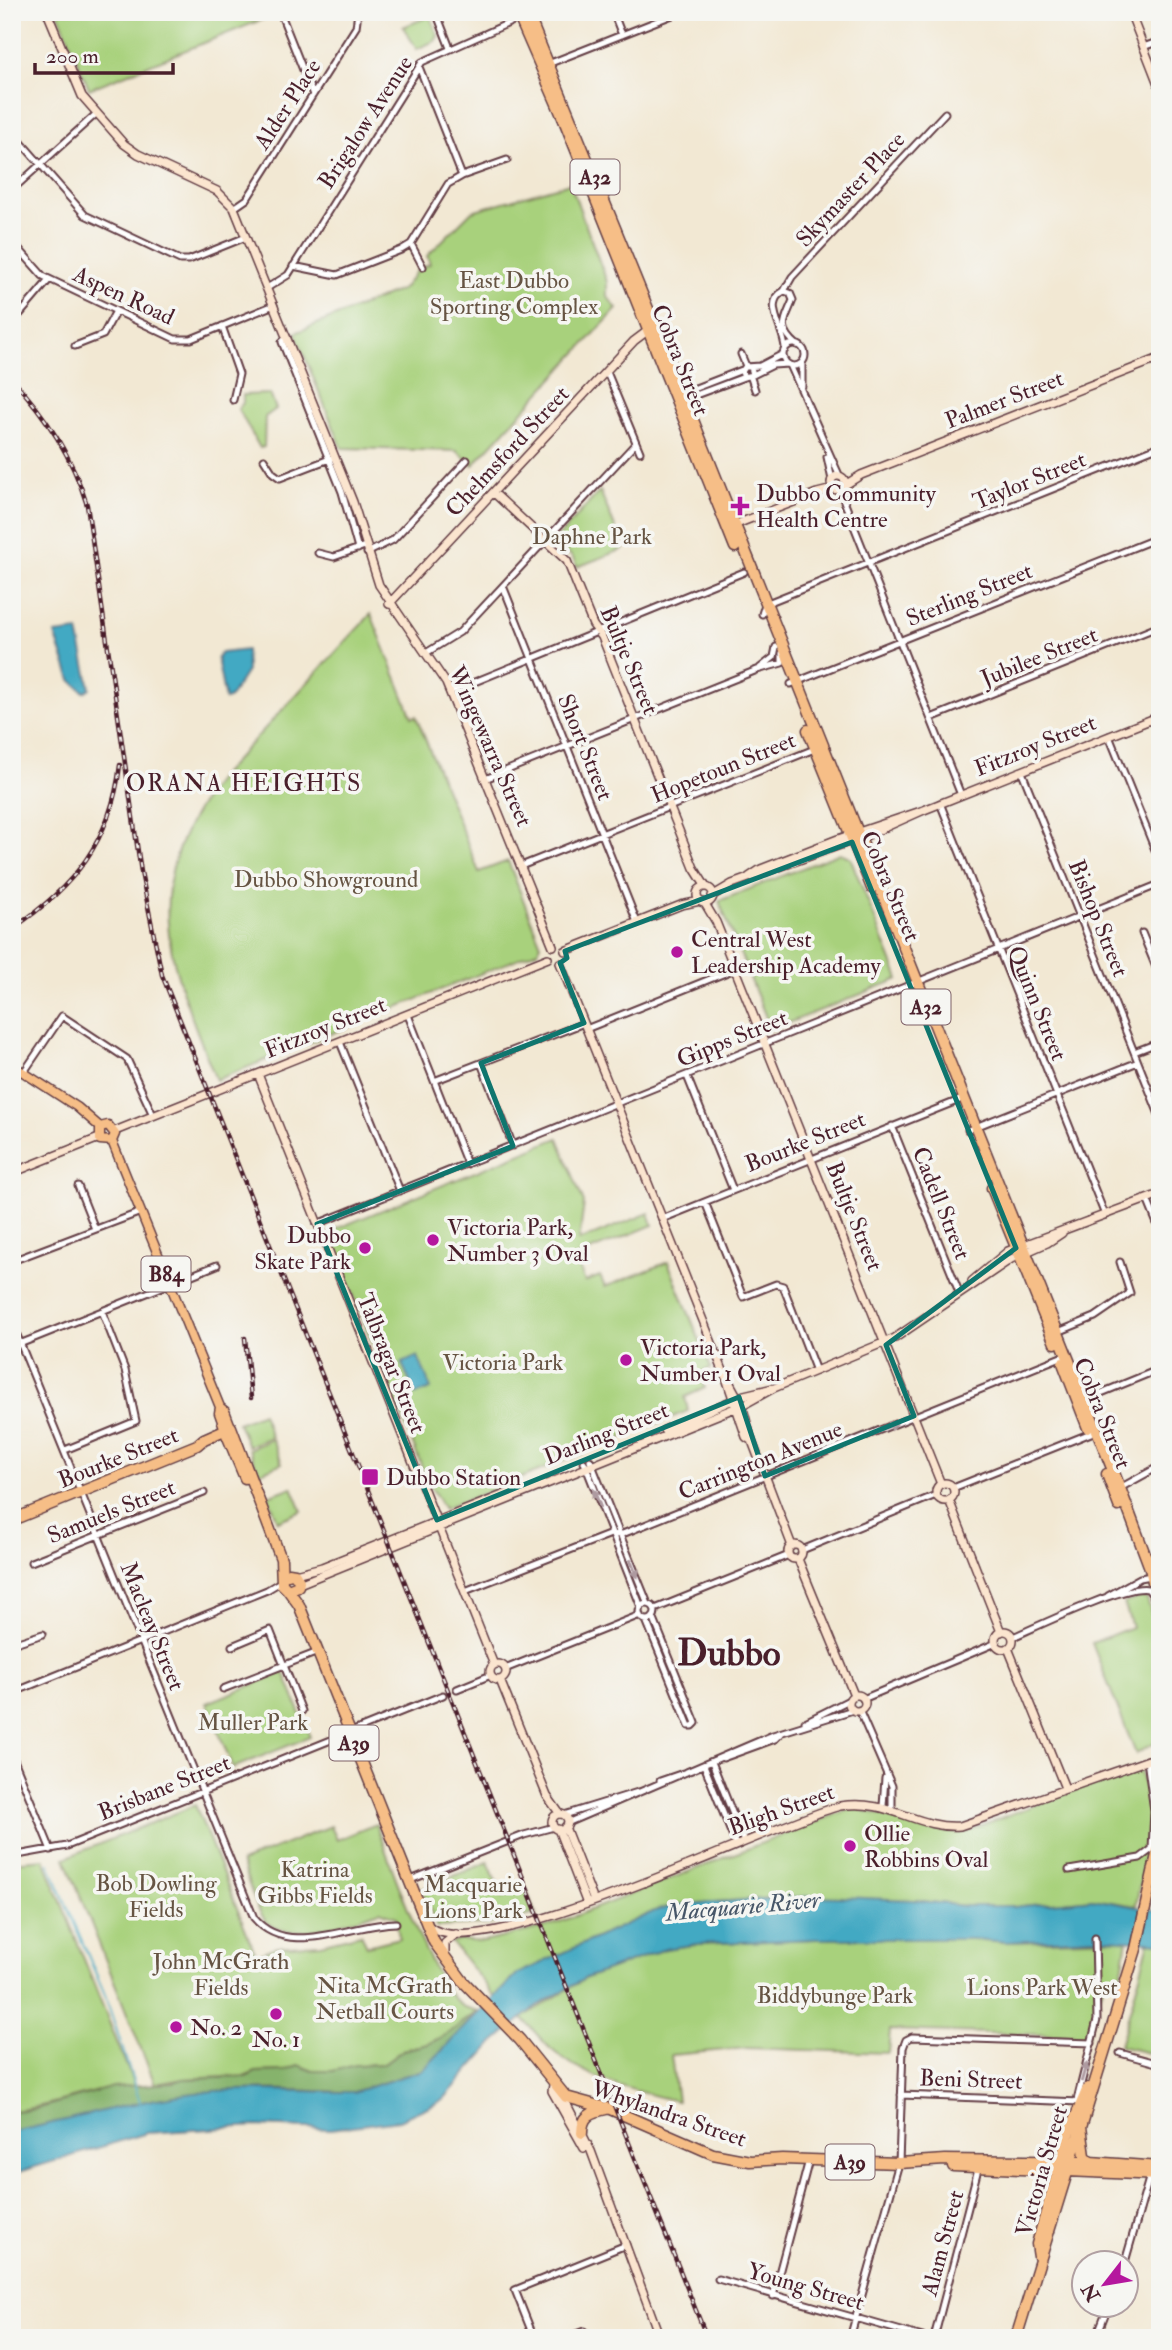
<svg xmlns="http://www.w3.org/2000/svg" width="1172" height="2350" viewBox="0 0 1172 2350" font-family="'IM FELL Double Pica',serif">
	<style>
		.green { fill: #a8d17c; stroke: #797854; stroke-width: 2 }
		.forest { fill: #86b36c; stroke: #68694c; stroke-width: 2 }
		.water { fill: #43a9c3; stroke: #466477; stroke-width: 2 }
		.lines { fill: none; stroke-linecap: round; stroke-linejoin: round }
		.stream { stroke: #43a9c3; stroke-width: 2 }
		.street-casing { stroke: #633d44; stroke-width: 9 }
		.secondary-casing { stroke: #633d44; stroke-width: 10 }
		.primary-casing { stroke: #633d44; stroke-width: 11 }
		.highway-casing { stroke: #633d44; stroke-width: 13 }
		.street { stroke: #fff; stroke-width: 5 }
		.secondary { stroke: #fbe5cf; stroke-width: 7 }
		.primary { stroke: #f6be87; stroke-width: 8 }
		.highway { stroke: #f6be87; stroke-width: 10 }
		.rail-casing { stroke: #4a1f2b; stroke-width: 4.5 }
		.rail { stroke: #f6f6f2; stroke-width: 2; stroke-dasharray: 5; stroke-linecap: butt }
		.oneway { fill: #ae9aa0 }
		.marked { fill: none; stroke: #0f766e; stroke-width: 5; stroke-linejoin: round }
		.poi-dot { fill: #b5179e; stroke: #f6f6f2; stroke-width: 2.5 }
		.labels { text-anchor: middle; stroke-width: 7; stroke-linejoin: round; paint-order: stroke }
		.shield { fill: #f6f6f2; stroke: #7e6067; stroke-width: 2 }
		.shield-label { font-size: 21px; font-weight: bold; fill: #4a1f2b }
		.street-label { font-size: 23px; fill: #4a1f2b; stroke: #f6f6f2 }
		.park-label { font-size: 23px; fill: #665443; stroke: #f6f6f2 }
		.poi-label { font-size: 23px; fill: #4a1f2b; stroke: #f6f6f2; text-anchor: start }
		.neighbourhood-label { font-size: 24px; letter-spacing: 2px; fill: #4a1f2b; stroke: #f6f6f2 }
		.water-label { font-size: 24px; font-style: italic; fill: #475668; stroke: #f6f6f2 }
		.town-label { font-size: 37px; font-weight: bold; fill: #4a1f2b; stroke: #f6f6f2 }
	</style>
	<rect width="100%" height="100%" fill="#f6f6f2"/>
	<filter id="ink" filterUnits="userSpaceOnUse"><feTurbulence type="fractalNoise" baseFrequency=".0143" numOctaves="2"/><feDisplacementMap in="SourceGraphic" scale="14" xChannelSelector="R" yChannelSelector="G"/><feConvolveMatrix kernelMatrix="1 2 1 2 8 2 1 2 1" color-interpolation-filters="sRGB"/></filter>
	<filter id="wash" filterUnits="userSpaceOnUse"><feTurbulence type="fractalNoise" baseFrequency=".00686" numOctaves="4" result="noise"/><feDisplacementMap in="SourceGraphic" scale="28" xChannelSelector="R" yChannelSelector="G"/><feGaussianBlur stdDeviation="1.57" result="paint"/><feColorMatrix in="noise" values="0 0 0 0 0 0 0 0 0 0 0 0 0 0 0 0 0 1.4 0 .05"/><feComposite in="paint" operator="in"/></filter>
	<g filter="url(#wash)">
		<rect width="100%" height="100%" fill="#f2e8d3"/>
		<!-- green -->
		<path class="green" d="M58 12H269L271 16 89 89Z
			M430 16 438 36 435 41 417 49 403 27Z
			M570 183 607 282V296L617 309 473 465 457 451 342 448 295 333 403 289 418 269 430 264 427 256 472 211Z
			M270 394 276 409 265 417 264 447 260 448 238 409 243 403V395Z
			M600 491 624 549 577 567 573 558 555 540Z
			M371 614 412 717 416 716 479 872 508 861 541 945 537 951 216 1080C170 962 134 892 218 779Z
			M840 853 850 857 899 979 771 1030 719 901Z
			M558 1138 584 1203 579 1241 649 1213 653 1225 575 1257 585 1282 600 1276 605 1287 668 1262 711 1368 699 1373 705 1388 685 1397 688 1411 444 1509 428 1482 329 1234 333 1230Z
			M262 1413 271 1437 248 1446 238 1423Z
			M272 1439 282 1463 259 1473 249 1449Z
			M292 1487 302 1511 278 1521 268 1496Z
			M1141 1597 1147 1599C1163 1643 1160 1694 1160 1740L1136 1754 1092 1643 1132 1627 1124 1603Z
			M284 1672 310 1737 233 1768 207 1703Z
			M1139 1766 1152 1820V1838L1143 1865 1136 1906 1093 1899 1022 1906H965L913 1900 787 1897 684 1904 657 1910 517 1974 495 1997 451 1942 460 1940 484 1942 552 1925 852 1808C889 1815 925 1832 963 1832Z
			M195 1805 256 1955 275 1947 320 1944 361 1934 367 1946 399 1938 396 1917 380 1911C353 1919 284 1949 263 1917 253 1902 248 1879 241 1862L331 1826 337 1840 376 1824C389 1859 434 1991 462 2006 467 2009 473 2009 478 2011L449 2033 428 2044 403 2050 384 2064 356 2065 333 2071H313L298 2065 284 2071 256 2072 246 2076 183 2079 155 2084 65 1858Z
			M44 1859 135 2087C93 2087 54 2107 12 2111V1862Z
			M488 1862 503 1897 526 1889 536 1914 491 1924 437 1927 422 1889Z
			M815 1939H973L1006 1942 1127 1939 1121 1978 1107 1976 1091 2018 1088 2036 890 2030 888 2053 747 2048 671 2055 677 2101C635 2092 585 2078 552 2050 541 2040 532 2028 522 2018L586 1978 665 1949 698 1944Z
			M1149 1942 1160 1943V2042L1156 2055 1120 2046Z"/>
		<!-- forest -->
		<path class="forest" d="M478 2011 438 2057 423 2070 354 2092C317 2092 278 2088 240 2090 162 2094 88 2117 12 2132V2111L35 2109 113 2087 172 2083 183 2079 246 2077 256 2072 284 2071 298 2065 313 2071H333L356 2065 384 2064 403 2050 428 2044 449 2033Z"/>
		<!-- water -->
		<path class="water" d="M78 631 90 688 84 692 71 680 55 634Z
			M246 650 247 671 229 699 225 700 217 658 221 653Z
			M418 1356 431 1389 415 1395 402 1363Z
			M815 1896 913 1900 965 1906H1022L1093 1899 1160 1911V1943L1095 1938 1006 1942 973 1939H815L698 1944 665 1949 586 1978 537 2006 494 2042 443 2100 399 2120 330 2129 256 2126 147 2133 12 2174V2132C76 2119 138 2099 203 2092 252 2087 304 2092 354 2092L423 2070 517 1974 657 1910 684 1904Z"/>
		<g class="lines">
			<!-- stream -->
			<path class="stream" d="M49 1864 105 1995 140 2102"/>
		</g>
	</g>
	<g filter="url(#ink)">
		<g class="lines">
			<defs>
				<path id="street" d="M280 12 313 95
					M436 12 450 48
					M613 12 622 35
					M1143 47 1160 41
					M548 64 680 12
					M12 132 85 215 180 260H189L246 237
					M462 176 507 160
					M12 190 96 114
					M234 208 247 199 356 27 358 12
					M12 241 43 276 175 339H191L274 305
					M411 244 423 267
					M293 266 337 275 401 250 411 244 448 184 462 176 419 67
					M267 288 288 275 422 62 520 18
					M784 291 792 277 945 113
					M20 314 49 280
					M222 326 239 374 233 400
					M287 337 282 342 342 492 358 549
					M783 355a11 11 0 1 1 22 0a11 11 0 1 1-22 0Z
					M75 346 103 335 116 311
					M785 350C786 331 761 303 784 291L790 293 793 300C786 319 776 327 797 345
					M741 354 746 366
					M802 363V386
					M790 365 840 477
					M751 367 753 375 744 377 742 372 745 367 760 366 783 354
					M607 372 640 452
					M753 375 773 365 788 364
					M751 378 755 390
					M680 394 742 370
					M685 399 744 377
					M827 457 832 480
					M264 459 273 473 280 478 332 458
					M840 491 961 795
					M318 553 334 557 365 546
					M367 553 393 540 467 460
					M503 586 637 922
					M762 614 765 604 1160 446
					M426 653 460 632 636 443
					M760 668 774 657 776 647
					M791 684 1160 537
					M450 692 744 572
					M931 718 1160 626
					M1109 736 1160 862
					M1022 772 1160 1117
					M485 779 757 670 782 663V653
					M940 803 1105 1215
					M521 866 817 748
					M1142 933 1160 977
					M408 1015 467 1164
					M586 1029 735 969
					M340 1042 400 1191
					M1134 1052 1160 1042
					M481 1063 513 1146
					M24 1072 62 1016 127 1059 153 1115
					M687 1076 733 1190
					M434 1081 584 1023
					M892 1126 959 1292
					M968 1130 1138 1062
					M78 1186 95 1229
					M1147 1199 1160 1231
					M705 1202 743 1297 776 1284 783 1286 816 1371
					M662 1219 962 1099
					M317 1224 1160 884
					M12 1261 141 1212
					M12 1323 254 1918C288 1959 349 1924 396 1923
					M1058 1332 1095 1317 1130 1293 1120 1262
					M12 1347 217 1265
					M1084 1400 1160 1369
					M65 1450 136 1421 125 1370 102 1311
					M590 1460 648 1604
					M584 1462 641 1607
					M953 1488 1096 1431
					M1120 1488 1160 1466
					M802 1550 936 1495
					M31 1562 204 1493
					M465 1591 611 1534 620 1535 1066 1355
					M1108 1596 1140 1578 1151 1576
					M639 1612a8 8 0 1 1 16 0a8 8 0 1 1-16 0Z
					M655 1609 789 1555
					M646 1620 689 1726H693L696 1723 653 1617
					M1013 1637C1038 1626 1125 1584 1148 1589L1154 1597
					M12 1644 43 1634
					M232 1646 270 1630 302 1711
					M505 1669 640 1615
					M223 1689 318 1652
					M457 1689 491 1675
					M12 1693 267 1590 282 1581
					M863 1699 996 1643
					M859 1710 892 1786V1809
					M805 1722 849 1700
					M12 1755 51 1850
					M723 1758 775 1739 780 1734
					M712 1762 744 1842
					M704 1765 736 1845
					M660 1781 692 1770
					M883 1806 885 1778
					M564 1815 638 1792
					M567 1823 773 1735 853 1710
					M12 1856 67 1846 443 1695
					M1069 1870 1140 1858 1152 1849 1154 1811 1147 1760
					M408 1881 524 1835 554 1827
					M1120 2053 1160 2064
					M901 2095 1081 2102
					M1077 2100 1097 2020 1095 1938
					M1125 2262 1150 2175
					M718 2279 926 2338
					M773 2296 809 2160
					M534 2338 515 2290 626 2245
					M566 2338 584 2331
					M850 2338 899 2163 903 2048 906 2040 912 2037 1092 2043
					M934 2338 979 2165
					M1096 2338 1109 2304"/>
				<path id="secondary" d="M47 12 82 96 124 144 138 154 217 191 234 208 353 502 379 585 446 683 553 946
					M1130 12 1160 89
					M831 483a7 7 0 1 1 14 0a7 7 0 1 1-14 0Z
					M845 485 861 475 1160 358
					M494 493 567 561 593 625 602 637 694 868 706 887
					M734 525 817 493 833 489
					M389 604 634 341 650 329
					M749 877 761 869 838 839 924 810 1160 716
					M697 895a8 8 0 1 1 16 0a8 8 0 1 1-16 0Z
					M712 896 732 884 868 835 924 810
					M704 902 716 922 941 1484
					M565 951 681 905 700 901
					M560 963 726 1378 746 1437 752 1441
					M258 1074 494 1665
					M115 1131 548 958
					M12 1173 99 1138
					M972 1281 1008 1251 1160 1194
					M727 1378 742 1405 752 1441 792 1546
					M664 1430 744 1395 773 1388
					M936 1492a9 9 0 1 1 18 0a9 9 0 1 1-18 0Z
					M949 1500 1001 1632
					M788 1552a7 7 0 1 1 14 0a7 7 0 1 1-14 0Z
					M1148 1557 1160 1567
					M798 1559 854 1695
					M295 1574 322 1567 513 1491
					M299 1584 747 1403 774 1388 895 1338 1011 1259 1047 1243 1062 1233
					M995 1640a9 9 0 1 1 18 0a9 9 0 1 1-18 0Z
					M1008 1648 1065 1788
					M490 1672a8 8 0 1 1 16 0a8 8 0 1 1-16 0Z
					M500 1680 547 1796 560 1814
					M849 1703a8 8 0 1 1 16 0a8 8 0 1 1-16 0Z
					M552 1822a8 8 0 1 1 16 0a8 8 0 1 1-16 0Z
					M565 1827 594 1901
					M558 1829 587 1904
					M429 1926C477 1971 772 1823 840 1806 889 1798 916 1829 960 1826L1160 1756
					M445 1955V1943L456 1934
					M553 2085 552 2091 584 2148
					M561 2093 591 2151 660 2338"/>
				<path id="primary" d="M12 1065 77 1107 100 1127
					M100 1127 108 1125 115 1134 112 1141
					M100 1127V1140L112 1141
					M112 1141 220 1407 219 1413 225 1430
					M220 1407 225 1411 231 1427"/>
				<path id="highway" d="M517 12 564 120 735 547
					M527 12 679 385 1120 1488 1150 1568 1160 1614
					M808 730 872 888
					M992 1188 1055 1343
					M1063 1363 1088 1428
					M225 1430 245 1478
					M1107 1474 1119 1506
					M12 1520 197 1445 204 1439 231 1427 281 1559 282 1584 288 1590 298 1586 299 1581 295 1574 289 1573 283 1577
					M288 1590 299 1605 434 1942 462 1980 520 2040 566 2097 610 2109 713 2154 750 2161 782 2159 899 2163 945 2160 1091 2162 1160 2167
					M1081 2127 1085 2156 1091 2162
					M582 2133C582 2116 591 2112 606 2109
					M953 2166 1160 2175
					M1039 2257 1037 2244 1069 2132 1088 2088
					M1016 2338 1136 1949 1160 1841"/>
			</defs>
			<!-- street casing -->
			<use href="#street" class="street-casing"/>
			<!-- secondary casing -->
			<use href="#secondary" class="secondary-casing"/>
			<!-- primary casing -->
			<use href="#primary" class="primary-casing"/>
			<!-- highway casing -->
			<use href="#highway" class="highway-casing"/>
			<!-- street -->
			<use href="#street" class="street"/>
			<!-- secondary -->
			<use href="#secondary" class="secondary"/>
			<!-- primary -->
			<use href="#primary" class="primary"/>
			<!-- highway -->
			<use href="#highway" class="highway"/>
			<defs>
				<path id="rail" d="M12 379C47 417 72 456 87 505L141 872 162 975 707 2338
					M12 929C74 887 111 841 120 765
					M245 1338 251 1398"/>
			</defs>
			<!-- rail casing -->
			<use href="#rail" class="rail-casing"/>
			<!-- rail -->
			<use href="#rail" class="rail"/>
		</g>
		<!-- one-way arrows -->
		<defs><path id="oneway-solid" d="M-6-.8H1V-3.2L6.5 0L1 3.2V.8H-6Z" transform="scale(1.75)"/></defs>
		<g class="oneway">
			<use href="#oneway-solid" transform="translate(888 1427) rotate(-22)"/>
			<use href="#oneway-solid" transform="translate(597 1498) rotate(-112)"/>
			<use href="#oneway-solid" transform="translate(634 1569) rotate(68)"/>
			<use href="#oneway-solid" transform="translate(1084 2072) rotate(-75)"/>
		</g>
	</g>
	<!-- marked area -->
	<path class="marked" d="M852 842 1016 1248 886 1345 914 1416 765 1476 739 1397 437 1520 317 1224 513 1146 481 1063 584 1023 560 963 567 958 565 951Z"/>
	<!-- markers -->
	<g class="poi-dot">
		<path d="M736.5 495.5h7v7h7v7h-7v7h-7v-7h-7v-7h7z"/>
		<circle cx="677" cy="952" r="7"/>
		<circle cx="433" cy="1240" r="7"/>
		<circle cx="365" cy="1248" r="7"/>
		<circle cx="626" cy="1360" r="7"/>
		<rect x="361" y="1468" width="18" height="18" rx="3.5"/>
		<circle cx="850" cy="1846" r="7"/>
		<circle cx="276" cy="2014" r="7"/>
		<circle cx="176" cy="2027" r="7"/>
	</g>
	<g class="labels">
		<!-- shield labels -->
		<g class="shield">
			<rect x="570.5" y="159.5" width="49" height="35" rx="5"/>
			<rect x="901.5" y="989.5" width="49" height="35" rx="5"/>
			<rect x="141.5" y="1256.5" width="49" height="35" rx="5"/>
			<rect x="329.5" y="1725.5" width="49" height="35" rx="5"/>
			<rect x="825.5" y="2144.5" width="49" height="35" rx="5"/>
		</g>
		<g class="shield-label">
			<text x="595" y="184">A32</text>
			<text x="926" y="1014">A32</text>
			<text x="166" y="1281">B84</text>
			<text x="354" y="1750">A39</text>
			<text x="850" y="2169">A39</text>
		</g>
		<!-- street labels -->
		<g class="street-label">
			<text transform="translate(287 104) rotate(-57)" y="8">Alder Place</text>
			<text transform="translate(365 122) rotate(-57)" y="8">Brigalow Avenue</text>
			<text transform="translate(850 189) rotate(-47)" y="8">Skymaster Place</text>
			<text transform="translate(124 295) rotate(25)" y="8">Aspen Road</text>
			<text transform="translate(681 360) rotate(68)" y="8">Cobra Street</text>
			<text transform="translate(1004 399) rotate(-21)" y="8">Palmer Street</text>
			<text transform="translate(507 451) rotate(-47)" y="8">Chelmsford Street</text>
			<text transform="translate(1029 480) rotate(-22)" y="8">Taylor Street</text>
			<text transform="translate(969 594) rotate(-22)" y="8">Sterling Street</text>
			<text transform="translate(1039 656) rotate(-22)" y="8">Jubilee Street</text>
			<text transform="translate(630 660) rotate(67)" y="8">Bultje Street</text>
			<text transform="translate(1035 745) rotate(-22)" y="8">Fitzroy Street</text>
			<text transform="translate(491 746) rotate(66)" y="8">Wingewarra Street</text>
			<text transform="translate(586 747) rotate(68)" y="8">Short Street</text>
			<text transform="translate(723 767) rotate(-22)" y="8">Hopetoun Street</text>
			<text transform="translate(891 886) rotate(67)" y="8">Cobra Street</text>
			<text transform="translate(1099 918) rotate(68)" y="8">Bishop Street</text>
			<text transform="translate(1038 1003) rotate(68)" y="8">Quinn Street</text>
			<text transform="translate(325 1027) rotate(-22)" y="8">Fitzroy Street</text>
			<text transform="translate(732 1038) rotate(-22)" y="8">Gipps Street</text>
			<text transform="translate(805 1141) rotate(-22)" y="8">Bourke Street</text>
			<text transform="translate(942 1203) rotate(68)" y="8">Cadell Street</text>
			<text transform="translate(855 1216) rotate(68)" y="8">Bultje Street</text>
			<text transform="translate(392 1363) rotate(68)" y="8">Talbragar Street</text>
			<text transform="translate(1103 1413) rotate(68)" y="8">Cobra Street</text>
			<text transform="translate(606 1433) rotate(-22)" y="8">Darling Street</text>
			<text transform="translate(118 1457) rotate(-22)" y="8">Bourke Street</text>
			<text transform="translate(760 1460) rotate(-22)" y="8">Carrington Avenue</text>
			<text transform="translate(111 1511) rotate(-22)" y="8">Samuels Street</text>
			<text transform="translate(153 1626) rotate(68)" y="8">Macleay Street</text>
			<text transform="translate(164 1787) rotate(-22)" y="8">Brisbane Street</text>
			<text transform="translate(781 1809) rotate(-20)" y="8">Bligh Street</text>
			<text transform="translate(971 2079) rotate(2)" y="8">Beni Street</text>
			<text transform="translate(669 2113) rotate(19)" y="8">Whylandra Street</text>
			<text transform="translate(1041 2171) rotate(-74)" y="8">Victoria Street</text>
			<text transform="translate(942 2243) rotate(-75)" y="8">Alam Street</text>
			<text transform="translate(806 2286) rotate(16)" y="8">Young Street</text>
		</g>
		<!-- park labels -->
		<g class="park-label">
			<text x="514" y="288">East Dubbo<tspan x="514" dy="26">Sporting Complex</tspan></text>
			<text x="592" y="544">Daphne Park</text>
			<text x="326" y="887">Dubbo Showground</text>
			<text x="503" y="1370">Victoria Park</text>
			<text x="253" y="1730">Muller Park</text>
			<text x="315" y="1877">Katrina<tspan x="315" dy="26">Gibbs Fields</tspan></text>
			<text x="156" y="1891">Bob Dowling<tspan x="156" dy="26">Fields</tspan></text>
			<text x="473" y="1892">Macquarie<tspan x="473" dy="26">Lions Park</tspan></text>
			<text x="221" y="1969">John McGrath<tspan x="221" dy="26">Fields</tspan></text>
			<text x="385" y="1993">Nita McGrath<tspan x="385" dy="26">Netball Courts</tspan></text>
			<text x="1042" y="1995">Lions Park West</text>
			<text x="835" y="2003">Biddybunge Park</text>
		</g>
		<!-- poi labels -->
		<g class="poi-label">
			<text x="756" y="501">Dubbo Community<tspan x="756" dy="26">Health Centre</tspan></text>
			<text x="691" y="947">Central West<tspan x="691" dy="26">Leadership Academy</tspan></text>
			<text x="447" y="1235">Victoria Park,<tspan x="447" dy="26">Number 3 Oval</tspan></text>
			<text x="351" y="1243" text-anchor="end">Dubbo<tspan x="351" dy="26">Skate Park</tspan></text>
			<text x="640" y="1355">Victoria Park,<tspan x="640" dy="26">Number 1 Oval</tspan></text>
			<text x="386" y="1485">Dubbo Station</text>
			<text x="864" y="1841">Ollie<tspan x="864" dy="26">Robbins Oval</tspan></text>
			<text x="190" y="2035">No. 2</text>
			<text x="276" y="2047" text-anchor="middle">No. 1</text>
		</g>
		<!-- neighbourhood labels -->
		<g class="neighbourhood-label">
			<text x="244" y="791">ORANA HEIGHTS</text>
		</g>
		<!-- water labels -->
		<g class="water-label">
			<text transform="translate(743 1906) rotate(-5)" y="8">Macquarie River</text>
		</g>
		<!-- town labels -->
		<g class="town-label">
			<text x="729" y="1665">Dubbo</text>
		</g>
	</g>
	<!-- margin -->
	<rect width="1172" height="2350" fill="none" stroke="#f6f6f2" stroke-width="42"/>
	<!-- north arrow -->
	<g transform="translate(1105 2284) rotate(239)"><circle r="33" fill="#f6f6f2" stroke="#b1a0a2" stroke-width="2"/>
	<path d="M0-5L12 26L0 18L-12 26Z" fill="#b5179e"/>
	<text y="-10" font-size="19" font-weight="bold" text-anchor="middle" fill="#4a1f2b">N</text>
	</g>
	<!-- scale -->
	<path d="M35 63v10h138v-10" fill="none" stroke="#4a1f2b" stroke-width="3.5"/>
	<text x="46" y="63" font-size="21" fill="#4a1f2b" stroke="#f6f6f2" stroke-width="5" paint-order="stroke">200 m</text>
</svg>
